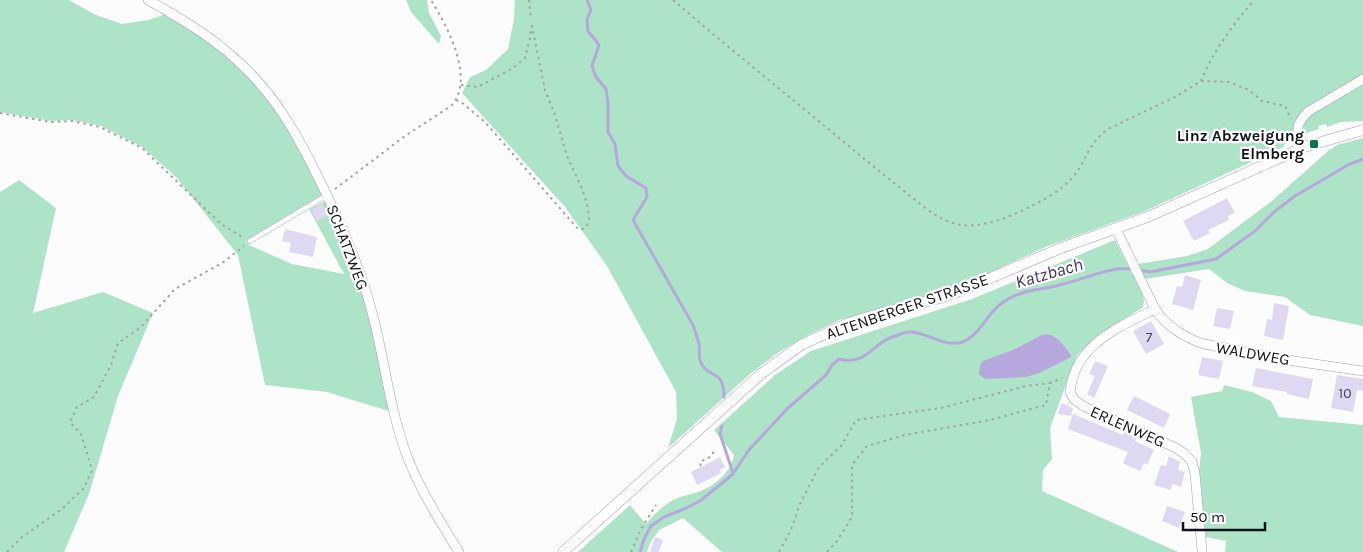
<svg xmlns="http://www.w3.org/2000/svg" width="1363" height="552" viewBox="0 0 1363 552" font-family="Karla,sans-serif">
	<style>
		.green { fill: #ade4c7 }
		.water { fill: #b6a8dd }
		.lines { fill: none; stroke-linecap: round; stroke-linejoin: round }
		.stream { stroke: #b6a8dd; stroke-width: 3 }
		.building { fill: #ded8f3 }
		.service-casing { stroke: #a39db6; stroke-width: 5.5 }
		.minor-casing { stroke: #a39db6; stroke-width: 10 }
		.tertiary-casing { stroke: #a39db6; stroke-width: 11 }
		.path { stroke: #a4a4a7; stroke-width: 2; stroke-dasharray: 2.5 4; stroke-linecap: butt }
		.service { stroke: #fff; stroke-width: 4.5 }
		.minor { stroke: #fff; stroke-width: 9 }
		.tertiary { stroke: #fff; stroke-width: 10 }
		.poi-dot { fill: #0a764f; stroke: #fff; stroke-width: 2 }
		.labels { text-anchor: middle; stroke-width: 4.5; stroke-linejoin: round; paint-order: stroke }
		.number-label { font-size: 14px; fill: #464350 }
		.poi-label { font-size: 16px; font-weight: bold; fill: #13111a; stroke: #fff; text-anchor: end }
		.street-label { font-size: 16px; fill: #13111a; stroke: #fff }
		.water-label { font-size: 18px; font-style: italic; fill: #432d6c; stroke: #fff }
	</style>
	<rect width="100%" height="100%" fill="#fcfcfc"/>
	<!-- green -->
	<path class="green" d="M0 0H69L96 15 122 24 148 20 166 14 199 34 247 73 290 130 324 194 246 241 249 245 292 264 344 274 309 209 323 202 327 203 340 230 370 317 392 412 327 392 265 385 238 255 176 177 142 147 101 126 73 120 51 121 0 112Z
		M406 0H427L429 13 441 36 439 44 411 12Z
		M515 0H1363V121L1341 122 1327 127 1326 124 1318 126 1319 129 1290 138 1282 148 1145 211 1048 246 969 282 923 298 839 320 806 336 776 354 750 374 668 448 677 419 676 392 607 266 565 207 462 93 470 77 486 70 508 49 514 19Z
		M1363 138V326L1310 315 1285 297 1245 291 1227 283 1209 269 1145 279 1138 264 1187 256 1208 249 1273 200 1328 151 1337 145Z
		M19 180 56 208 33 313 103 292 153 313 118 396 89 494 64 552H0V192Z
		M1115 240 1141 291 1144 300 1143 307 1094 339 1077 355 1050 428 1052 459 1043 470 1042 491 1178 552H722L683 518 659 530 650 543 647 552H578L630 505 646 524C654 515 664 504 675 499 684 495 693 494 701 491 717 484 731 471 734 455L714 430 775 375 811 351 972 299Z
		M1224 385 1252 392 1271 401 1279 417 1363 425V552H1225L1226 541 1206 537 1199 472 1201 453 1191 397 1222 391Z"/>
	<!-- water -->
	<path class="water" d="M1042 335C1044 335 1048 334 1050 335 1057 336 1070 351 1071 357L1039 373 1026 377 985 379 979 374 980 365 983 361 1013 350Z"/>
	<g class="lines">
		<!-- stream -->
		<path class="stream" d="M587 0 591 10 587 19 588 31 599 45 592 66 596 77 606 89 608 103V132L615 144 618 166 626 176 646 188 647 197 633 220 693 325C695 331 697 337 699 344 700 350 698 358 701 363 708 379 724 368 724 397
			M1139 270 1150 272 1216 259 1255 231 1274 212 1295 196 1348 165 1363 159
			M722 426 720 434 733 473
			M640 552 644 539 651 526 664 517 684 509 700 501 733 474 748 451 787 409 826 375 832 365 839 359C868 366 871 343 895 336 900 334 906 332 910 332 927 332 945 348 962 342 981 335 986 314 1002 303 1021 289 1038 291 1059 285 1083 280 1109 266 1133 269"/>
	</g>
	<!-- building -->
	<path class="building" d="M1227 198 1235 213 1228 216 1229 220 1208 230 1210 233 1194 241 1183 221Z
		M322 204 328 215 317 221 311 210Z
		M285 229 317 237 313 257 289 252 291 243 282 241Z
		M1185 275 1201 280 1193 310 1172 304 1177 286 1182 287Z
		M1274 303 1289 306 1283 340 1264 336 1267 319 1272 320Z
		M1217 308 1234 311 1230 329 1213 326Z
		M1151 321 1164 344 1146 354 1133 331Z
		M1202 357 1223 361 1219 379 1198 375Z
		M1095 361 1108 366 1094 398 1087 394 1095 376 1089 374Z
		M1256 368 1313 379 1309 399 1287 394V392L1252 386Z
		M1337 375 1363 379V391L1357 390 1353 412 1331 408Z
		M1134 396 1170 414 1164 428 1127 410Z
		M1061 403 1073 408 1071 416 1058 414Z
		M1073 414 1123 435 1124 431 1137 437 1135 441 1154 450 1147 465 1144 463 1140 471 1123 463 1128 452 1068 429Z
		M1169 456 1180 462 1178 470 1185 472 1181 487 1172 484 1171 490 1154 485 1161 465 1166 466Z
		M720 457 725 467 720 470 721 473 697 485 691 472Z
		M1167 506 1185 512 1179 528 1162 521Z
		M655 537 663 540 659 552H650Z"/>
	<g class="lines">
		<defs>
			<path id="service" d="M250 241 327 195"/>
			<path id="minor" d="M148 0C186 21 222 43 252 75 281 105 301 142 319 179 341 223 361 268 373 316 385 362 390 411 407 456 420 490 440 521 459 552
				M1304 147C1296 130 1294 125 1309 111L1363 79
				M1116 229 1155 309C1117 328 1074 345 1070 393L1075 400 1083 406 1176 448 1185 454 1192 462 1195 474 1202 550
				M1155 309C1166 326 1185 338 1204 344L1294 361 1363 371"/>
			<path id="tertiary" d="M563 552 761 374 801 345 846 324 868 317 940 298 967 288 1061 248 1150 216 1304 147 1363 130"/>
		</defs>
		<!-- service casing -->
		<use href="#service" class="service-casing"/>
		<!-- minor casing -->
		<use href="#minor" class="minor-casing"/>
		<!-- tertiary casing -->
		<use href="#tertiary" class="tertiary-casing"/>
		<!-- path -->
		<path class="path" d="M529 0 531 19
			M673 0C731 50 791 98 850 147 869 163 889 179 909 195 923 206 938 220 957 224 972 228 990 223 1005 218 1024 210 1060 194 1073 177 1088 159 1086 146 1108 129L1175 97 1201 81 1229 82 1249 90 1262 101 1285 106 1291 119
			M1201 81C1213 51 1233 25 1254 0
			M461 85 478 87 513 68 525 58 530 38 531 27
			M456 100 461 102 485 122 578 229H583L587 226 589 219 588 208 583 191 567 156 554 112 545 90 531 21
			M0 113 51 122 73 121 100 127 142 148 221 224 244 238
			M335 189 405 136 451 106C476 79 447 26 431 0
			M701 466 700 462 712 456 714 450
			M7 552 22 537 62 509 84 488 92 470 81 434 70 422 77 407 94 397 111 365 118 343 140 328 175 289 222 263 244 246
			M631 552 641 529 656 505
			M779 552 791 530 800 504 819 467 841 446 856 420 941 408 1026 386 1050 383
			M827 552 837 541 852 517V465L867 446 905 435 990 420 1046 405 1050 383 1062 378"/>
		<!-- service -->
		<use href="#service" class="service"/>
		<!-- minor -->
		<use href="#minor" class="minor"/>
		<!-- tertiary -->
		<use href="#tertiary" class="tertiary"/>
	</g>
	<!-- markers -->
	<rect class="poi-dot" x="1309" y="139" width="10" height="10" rx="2.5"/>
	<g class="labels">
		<!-- number labels -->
		<g class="number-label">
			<text x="1149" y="342">7</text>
			<text x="1345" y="398">10</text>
		</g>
		<!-- poi labels -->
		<g class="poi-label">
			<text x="1304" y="141">Linz Abzweigung<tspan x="1304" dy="18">Elmberg</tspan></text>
		</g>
		<!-- street labels -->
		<g class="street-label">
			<text transform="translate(348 247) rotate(69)" y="6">SCHATZWEG</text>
			<text transform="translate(907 306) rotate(-19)" y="6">ALTENBERGER STRASSE</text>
			<text transform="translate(1253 353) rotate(10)" y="6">WALDWEG</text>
			<text transform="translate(1128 426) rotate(24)" y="6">ERLENWEG</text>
		</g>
		<!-- water labels -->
		<g class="water-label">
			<text transform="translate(1049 273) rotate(-16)" y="6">Katzbach</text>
		</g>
	</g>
	<!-- scale -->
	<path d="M1183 522v8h82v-8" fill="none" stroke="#13111a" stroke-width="2.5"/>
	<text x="1190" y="522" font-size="15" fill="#13111a" stroke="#ffffff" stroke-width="4" paint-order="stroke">50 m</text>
</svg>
